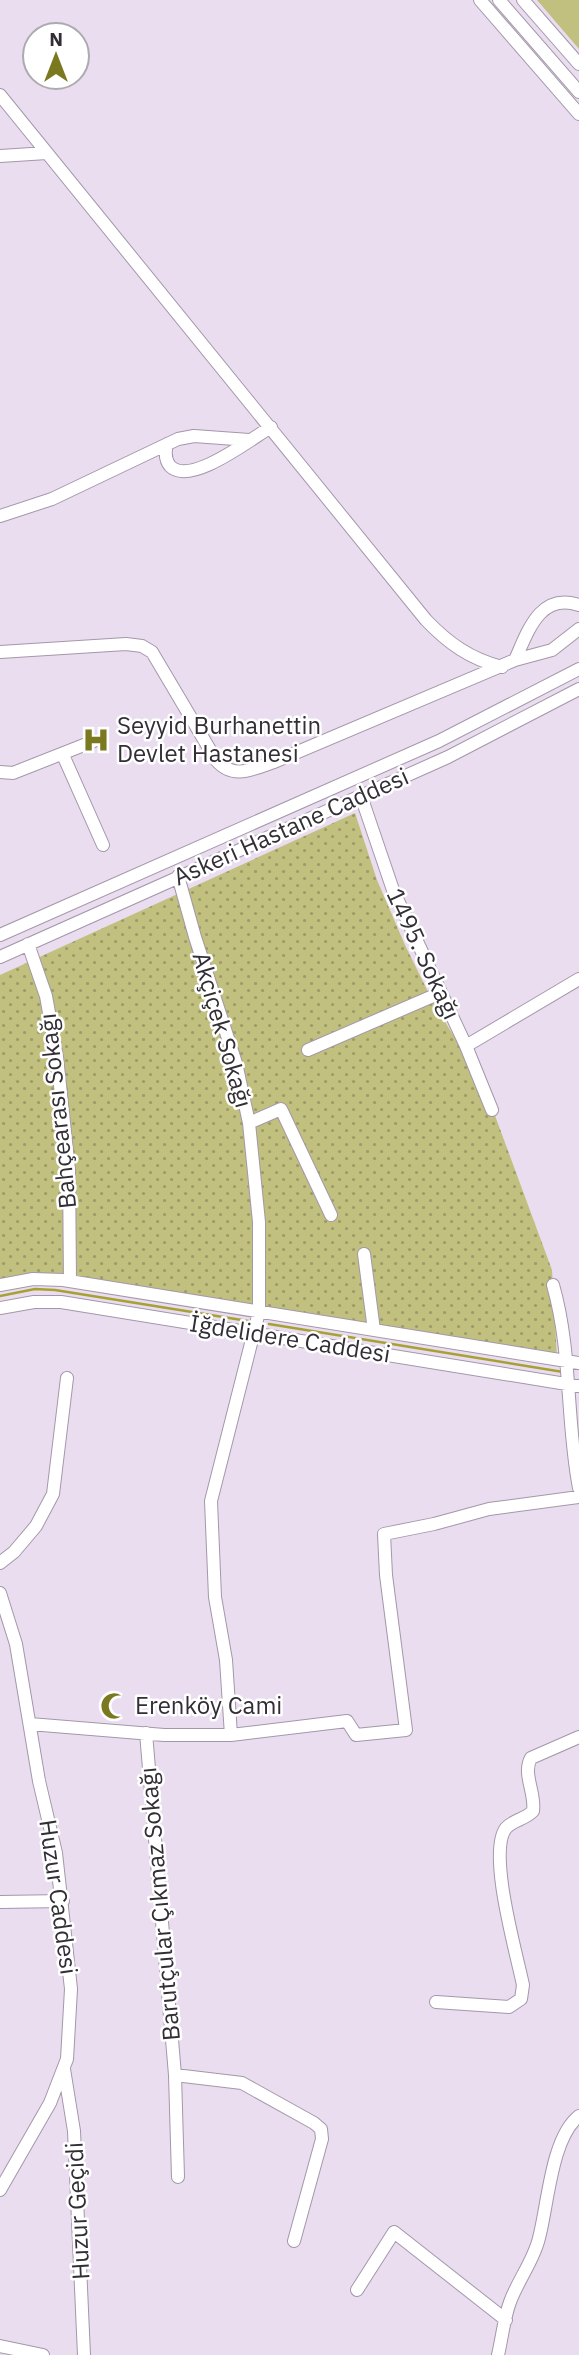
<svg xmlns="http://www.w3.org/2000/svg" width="579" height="2355" viewBox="0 0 579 2355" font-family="'IBM Plex Sans',sans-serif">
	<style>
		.grass { fill: url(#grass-dots) }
		.park { fill: #c1c07e }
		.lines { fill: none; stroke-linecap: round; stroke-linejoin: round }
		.stream { stroke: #a5a133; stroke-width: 2.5 }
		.minor-casing { stroke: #a398a9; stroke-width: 14 }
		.minor { stroke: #fff; stroke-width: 12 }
		.labels { text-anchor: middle; stroke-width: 5; stroke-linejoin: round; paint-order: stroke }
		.poi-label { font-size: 24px; fill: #322e35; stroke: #fff; text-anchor: start }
		.street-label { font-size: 24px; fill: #322e35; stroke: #fff }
	</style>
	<defs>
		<pattern id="grass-dots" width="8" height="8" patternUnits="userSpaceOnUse" patternTransform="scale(1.75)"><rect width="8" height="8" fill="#c1c07e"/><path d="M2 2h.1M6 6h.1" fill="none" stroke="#9d9c68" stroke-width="1.8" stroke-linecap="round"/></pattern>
	</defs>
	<rect width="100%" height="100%" fill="#e9ddef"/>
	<!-- grass -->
	<path class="grass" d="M355 813 377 880 405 945 434 1004 483 1083 552 1270 557 1357 79 1278 0 1281V975Z"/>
	<!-- park -->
	<path class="park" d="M537 0H579V49Z"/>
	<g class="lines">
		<!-- stream -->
		<path class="stream" d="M0 1296 35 1289 55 1290 248 1321
			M269 1324 563 1372"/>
		<defs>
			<path id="minor" d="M480 0 579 114
				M499 0 579 92
				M523 0 579 64
				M0 95 426 620C448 643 470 659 502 667
				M0 156 47 153
				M167 444C165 452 165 460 170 466 190 487 252 438 271 427
				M0 516 52 499 178 439 194 436 249 440
				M0 652 126 644 142 646 152 652 216 760C233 780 253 769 274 762L515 660 552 650 579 629
				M515 660C528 631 540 592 579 605
				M63 755 103 845
				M0 772 13 773 94 741
				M361 796 393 890 466 1046 492 1110
				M178 876 195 937 236 1063 249 1123 259 1222V1312L211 1501 215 1597 226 1660 231 1735
				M0 935 439 741 579 669
				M28 944 46 996 57 1057 69 1170 70 1281
				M0 957 448 757 579 689
				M466 1046 579 979
				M308 1050 440 993
				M249 1123 281 1109 331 1215
				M364 1254 374 1330
				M0 1285 33 1279 63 1280 579 1363
				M553 1285C572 1351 566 1421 579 1488
				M0 1308 34 1302H61L579 1386
				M0 1563 14 1552 36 1526 53 1494 67 1378
				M0 1593 16 1644 39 1781 56 1853 71 1989 67 2059 50 2103 0 2190
				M30 1724 164 1735H231L347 1721 356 1735 406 1730 386 1575 384 1534 434 1524 489 1509 579 1497
				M146 1733 175 2075 178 2177
				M0 1902 63 1901
				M436 2002 509 2007 521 1999 523 1985C517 1955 487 1852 506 1828 513 1820 526 1819 533 1811 536 1793 522 1774 531 1758L579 1737
				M64 2069 74 2131 84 2355
				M175 2075 242 2083 314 2123 321 2129 322 2139 294 2241
				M357 2290 394 2232 506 2320
				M0 2346 43 2355
				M498 2355C502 2338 504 2318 510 2302 518 2280 534 2260 539 2238 548 2205 551 2138 579 2116"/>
		</defs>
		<!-- minor casing -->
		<use href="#minor" class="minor-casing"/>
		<!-- minor -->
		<use href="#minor" class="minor"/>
	</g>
	<!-- icons -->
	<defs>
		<symbol id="hospital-bare" viewBox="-9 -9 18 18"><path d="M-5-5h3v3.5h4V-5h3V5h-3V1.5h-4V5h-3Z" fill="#7b791f" stroke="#fff" stroke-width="2.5" paint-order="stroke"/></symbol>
		<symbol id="mosque-bare" viewBox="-9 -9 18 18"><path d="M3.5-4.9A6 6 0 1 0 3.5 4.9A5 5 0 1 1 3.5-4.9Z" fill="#7b791f" stroke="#fff" stroke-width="2.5" paint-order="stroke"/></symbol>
	</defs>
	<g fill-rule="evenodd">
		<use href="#hospital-bare" x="77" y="721" width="38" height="38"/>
		<use href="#mosque-bare" x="95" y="1687" width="38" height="38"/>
	</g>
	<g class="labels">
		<!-- poi labels -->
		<g class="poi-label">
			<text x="117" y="734">Seyyid Burhanettin<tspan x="117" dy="28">Devlet Hastanesi</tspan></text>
			<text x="135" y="1714">Erenköy Cami</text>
		</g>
		<!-- street labels -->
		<g class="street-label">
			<text transform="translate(291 827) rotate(-24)" y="8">Askeri Hastane Caddesi</text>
			<text transform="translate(423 954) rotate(65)" y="8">1495. Sokağı</text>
			<text transform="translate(222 1030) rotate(74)" y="8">Akçiçek Sokağı</text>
			<text transform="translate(58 1111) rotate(-96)" y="8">Bahçearası Sokağı</text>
			<text transform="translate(290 1339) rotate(9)" y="8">İğdelidere Caddesi</text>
			<text transform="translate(58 1897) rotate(82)" y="8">Huzur Caddesi</text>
			<text transform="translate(160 1904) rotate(-95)" y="8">Barutçular Çıkmaz Sokağı</text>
			<text transform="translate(78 2211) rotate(-93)" y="8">Huzur Geçidi</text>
		</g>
	</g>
	<!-- north arrow -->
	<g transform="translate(56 56)"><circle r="33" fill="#ffffff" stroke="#adabae" stroke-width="2"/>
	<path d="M0-5L12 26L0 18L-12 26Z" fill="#7b791f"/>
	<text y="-10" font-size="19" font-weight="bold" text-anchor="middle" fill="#322e35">N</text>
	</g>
</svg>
